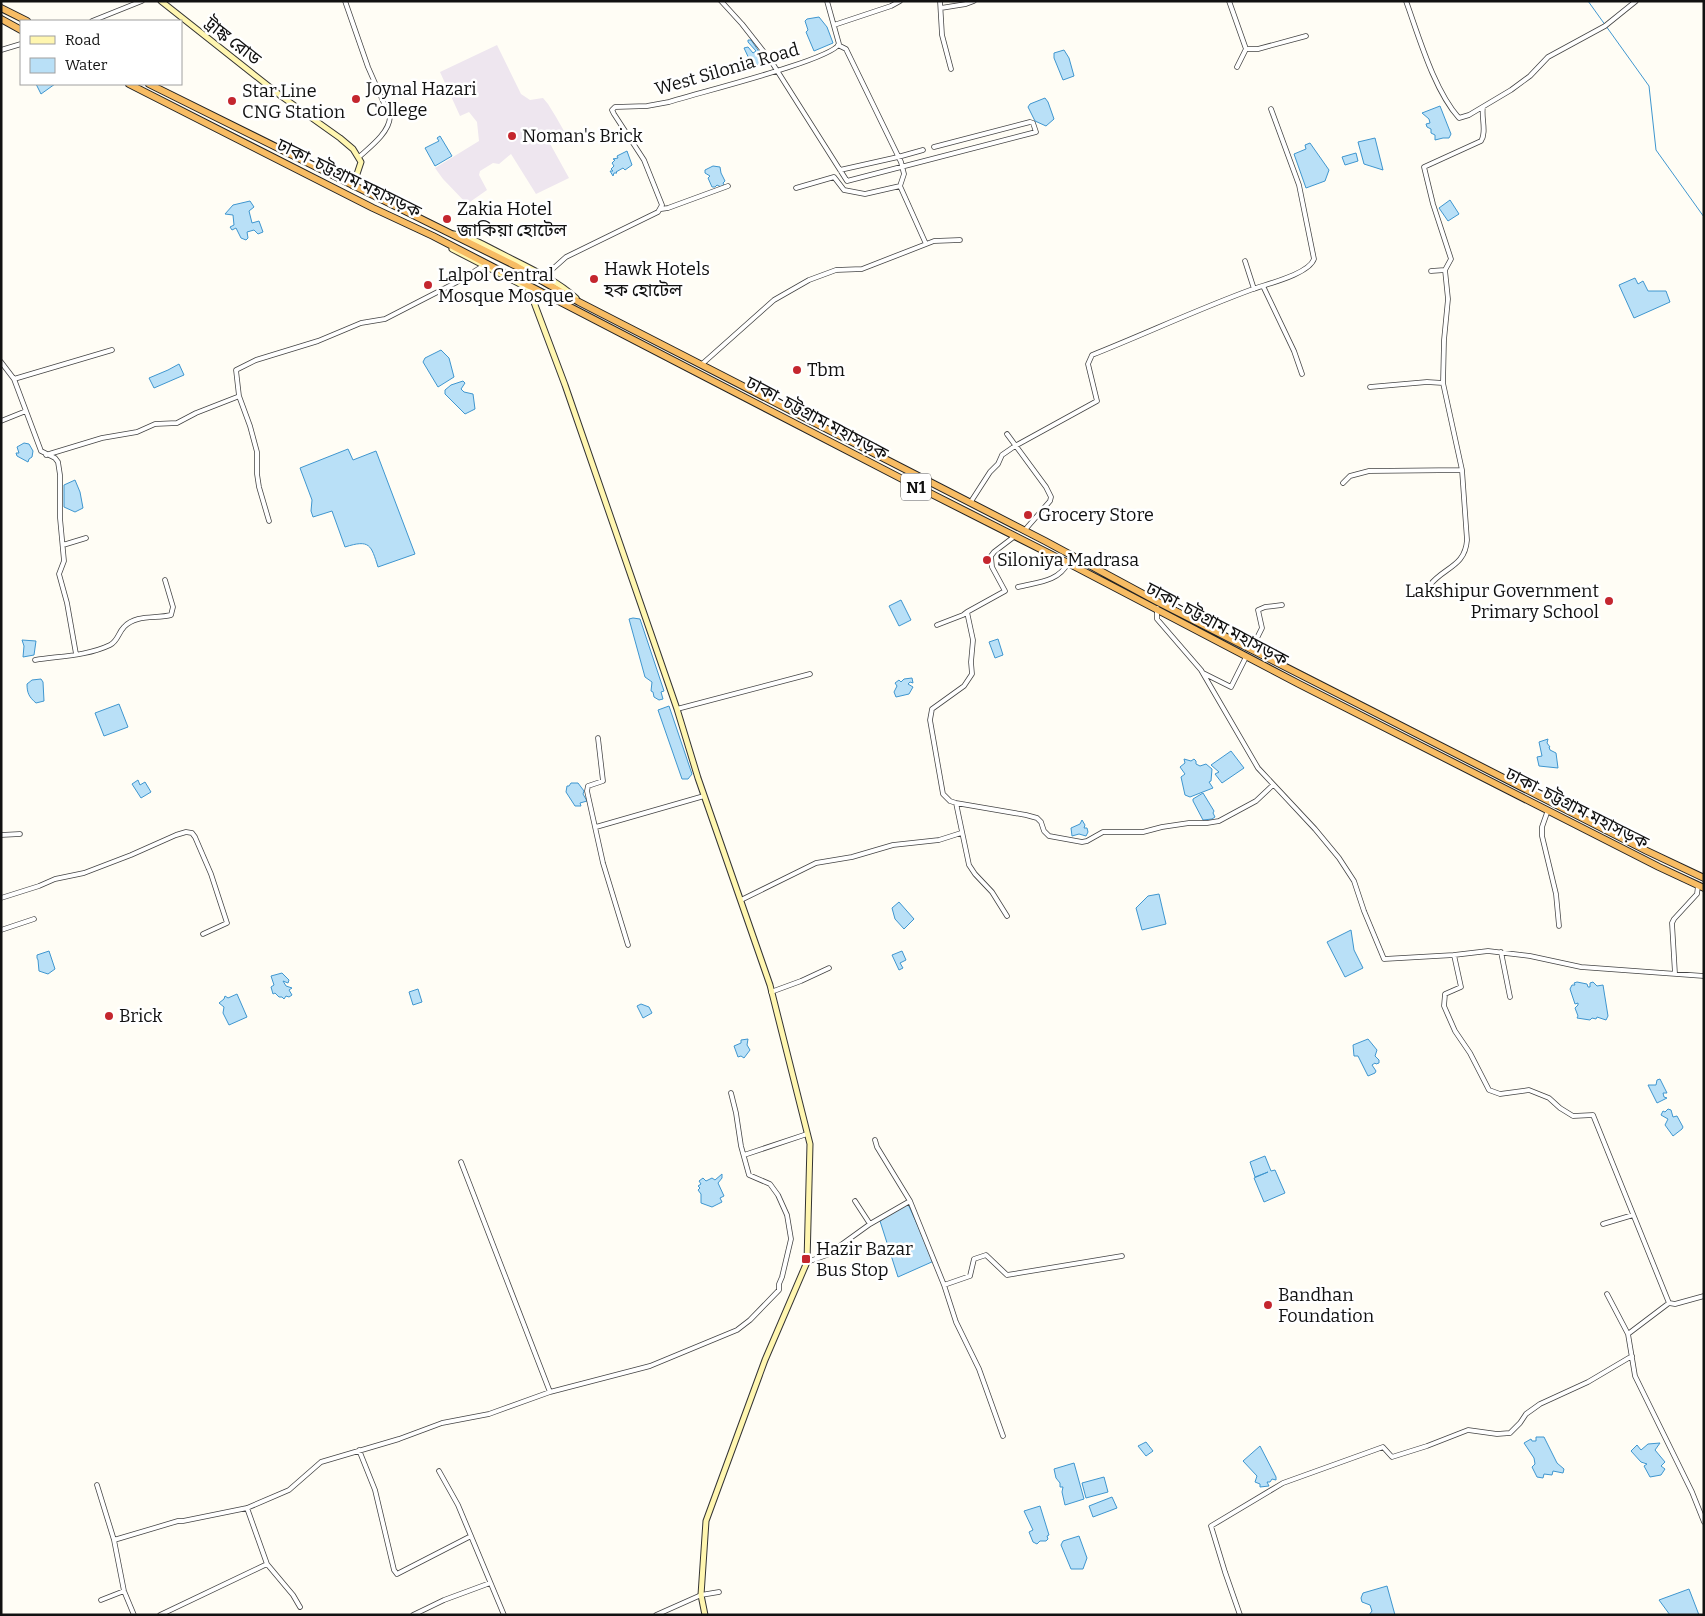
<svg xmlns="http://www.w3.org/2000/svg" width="1705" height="1616" viewBox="0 0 1705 1616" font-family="Bitter,'Noto Sans Bengali',serif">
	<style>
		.industrial { fill: #eee6ef }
		.water { fill: #b9e0f7; stroke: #3f96cf }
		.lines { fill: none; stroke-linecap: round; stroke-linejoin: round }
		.stream { stroke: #3f96cf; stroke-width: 1 }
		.minor-casing { stroke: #444; stroke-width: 5.5 }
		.secondary-casing { stroke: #333; stroke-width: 7 }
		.trunk-casing { stroke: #222; stroke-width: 8 }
		.minor { stroke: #fff; stroke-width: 4 }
		.secondary { stroke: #fff6b0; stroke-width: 5 }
		.trunk { stroke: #f7bc64; stroke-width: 6 }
		.poi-dot { fill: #c4262e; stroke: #fff; stroke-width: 2 }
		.labels { text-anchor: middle; stroke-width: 5; stroke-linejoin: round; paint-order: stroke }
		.shield { fill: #fff; stroke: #585858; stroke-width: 1 }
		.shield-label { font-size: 16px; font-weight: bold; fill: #111 }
		.street-label { font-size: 18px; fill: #111; stroke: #fff }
		.poi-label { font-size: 18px; fill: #111; stroke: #fff; text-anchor: start }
	</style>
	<rect width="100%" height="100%" fill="#fffdf5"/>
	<!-- industrial -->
	<path class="industrial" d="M497 45 521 94 530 100 543 98 548 104 556 117 564 131 548 140 569 178 536 194 511 154 499 164 493 163 480 171 479 175 487 190 467 204 443 179 435 168 479 141 477 122 469 112 460 116 440 72Z"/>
	<!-- water -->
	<path class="water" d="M819 17 827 27 833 43 814 51 806 32 808 30 805 21 807 19Z
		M748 40H751L766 62 758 65 751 63 744 48 748 47 753 53 756 51 748 42Z
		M1064 50 1069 58 1074 76 1063 80 1054 58V53Z
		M36 84H55L41 94Z
		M1045 98 1048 102 1054 119 1046 126 1035 121 1028 107 1030 104Z
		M1440 106 1451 134 1449 138H1443L1435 140V135L1431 133V129L1427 127 1426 124 1430 123 1429 119 1422 113Z
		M440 136 452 156 435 166 425 148 439 141 437 138Z
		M1375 138 1383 170 1364 164 1358 142Z
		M1310 143 1329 170 1325 181 1306 188 1294 154 1306 149 1305 145Z
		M627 151 632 165 625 170 623 168 616 172 617 173H614L613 176 610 171H613L611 169 614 166 612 163 615 160 613 159 618 158 617 156Z
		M1356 153 1358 161 1345 165 1342 157Z
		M713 166 720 167 721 173 725 181 723 183 724 185 721 187 717 185 715 187H712L708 178 710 176 705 173V170Z
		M1450 200 1459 214 1448 221 1439 208Z
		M250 201 254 207 249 211 252 223 259 221 263 232 258 234 254 230 247 232 248 238 246 240 241 238 236 228 232 230 230 227 234 225 233 215 225 214 233 205Z
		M1635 278 1638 284 1643 281 1648 291H1666L1670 302 1634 318 1619 285Z
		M441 350 449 358 454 377 438 387 423 362 425 358Z
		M179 364 184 375 154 388 149 378 168 370Z
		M463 381 465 383 461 389 464 392 473 394 475 409 465 414 445 394V390L451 385Z
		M24 443 29 444 33 451 32 457 29 459 28 462 17 456 16 453H19L17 447Z
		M348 449 353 460 376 451 415 554 378 567C371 545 370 539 345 547L332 511 313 517 311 511 312 500 300 468Z
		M75 480 80 492 83 508 75 512 64 507V485Z
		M901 600 911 620 899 626 889 606Z
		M633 618 640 619 664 691 661 692 663 699 659 700 654 697 653 692 651 691 652 682 645 677 629 619Z
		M998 639 1003 655 995 658 989 642Z
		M22 640 36 641 34 655 23 657 24 646Z
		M912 678 913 683 910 682 908 684 913 687 909 694 896 697 894 692 897 686 895 683 899 680 901 682 904 679Z
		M41 679 43 682 44 701 36 703C29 697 27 693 27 684L32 680Z
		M119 704 128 727 104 736 95 713Z
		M669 706 692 774 688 779H682L658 710Z
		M1548 739 1547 743 1550 747H1549L1550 750 1556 753 1558 768 1539 766 1537 757 1542 756 1539 742Z
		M1231 751 1244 768 1222 783 1215 774 1219 772 1211 765Z
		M1184 759 1191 761 1194 759 1196 761V764L1200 766 1206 764 1212 769 1211 781 1209 782 1213 788 1190 797 1185 795 1181 777 1185 774 1180 767 1185 763Z
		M138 780 140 785 145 782 151 792 141 798 132 784Z
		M571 783H578L584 791 583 794 587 801 580 803 581 806H575L566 792 567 786H569Z
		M1203 793 1214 811 1213 813 1215 817 1212 819 1203 820 1193 801V799Z
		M1082 820 1085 825 1084 828H1087L1088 832 1086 836 1079 834 1072 836 1071 828 1080 824Z
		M1159 894 1166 924 1142 930 1136 908 1148 896Z
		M899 902 914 919 904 929 895 919 892 908Z
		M1351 930 1354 950 1363 968 1345 977 1327 942Z
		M49 951 55 969 48 974 39 971 38 960 37 958V955Z
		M902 951 906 960 900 963 903 968 899 970 892 955Z
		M282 973 289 980 288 983 283 981 286 986 292 988 289 990 292 995 289 997 286 996 284 999 282 997H279L275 993 273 994 271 987 274 985 271 976Z
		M1577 982 1587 984 1588 987H1590V983L1593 982 1597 986 1603 985 1608 1016 1606 1020 1597 1017 1596 1019 1592 1018 1590 1020 1577 1018 1578 1016 1575 1008 1578 1005V1003L1575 1004 1570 989 1572 985H1575L1574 983Z
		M418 989 422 1002 413 1005 409 992Z
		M237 994 247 1017 229 1025 223 1013 224 1007 219 1003 224 999 225 996 228 998Z
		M641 1004 649 1007 652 1013 643 1018 637 1006Z
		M748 1039 747 1045 750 1050 744 1058 741 1056 738 1057 734 1046 741 1043V1040Z
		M1368 1039 1377 1050 1375 1056 1379 1060V1063L1376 1064 1375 1063 1372 1065 1376 1071 1375 1073 1368 1076 1358 1056H1354L1353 1045Z
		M1660 1079 1667 1093H1663L1664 1097 1667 1098 1657 1103 1648 1085H1656L1657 1080Z
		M1668 1109 1671 1110 1673 1117 1677 1116 1683 1127 1682 1129 1673 1136 1665 1125 1668 1119 1661 1115 1663 1111 1665 1112Z
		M1265 1156 1271 1171 1275 1170 1285 1193 1264 1202 1254 1178 1268 1172 1255 1177 1250 1162Z
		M722 1174V1178L718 1183 724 1196 720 1198 722 1202 712 1207 701 1203V1194L698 1190 700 1188 698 1186 701 1184 699 1181 703 1178 706 1181 712 1178 715 1180Z
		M907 1202 934 1261 898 1277 880 1221Z
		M1536 1437H1544L1557 1463 1564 1469 1563 1473 1553 1471 1552 1475 1544 1474 1543 1478 1537 1477 1532 1467 1535 1464 1534 1458 1524 1443 1531 1439 1532 1441H1536Z
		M1146 1442 1153 1451 1146 1456 1138 1446Z
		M1660 1443 1655 1450 1665 1462 1661 1466 1665 1469 1661 1475 1650 1477 1644 1466 1647 1464 1641 1462 1631 1451 1637 1445 1641 1450 1648 1444Z
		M1260 1446 1276 1477V1480L1272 1479 1270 1482H1267L1269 1486 1260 1487V1484L1255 1482 1257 1476 1243 1461Z
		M1074 1463 1084 1499 1065 1505 1062 1492 1063 1487H1060V1483L1056 1478 1054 1469Z
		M1104 1477 1108 1492 1086 1498 1082 1483Z
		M1112 1497 1117 1508 1093 1517 1089 1506Z
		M1040 1506 1049 1535 1047 1536 1048 1539 1046 1541H1040L1037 1544 1033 1542 1029 1532 1033 1530 1024 1511Z
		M1079 1536 1087 1558 1083 1569H1071L1061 1545 1063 1541Z
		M1387 1586 1395 1615H1369L1372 1611 1370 1605 1362 1602 1361 1598 1363 1593Z
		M1689 1589 1699 1615H1670L1659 1600Z"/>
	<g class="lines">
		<!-- stream -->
		<path class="stream" d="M1588 1 1649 86 1656 150 1704 217"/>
		<defs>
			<path id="minor" d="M345 1 368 67 390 117C389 133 370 147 359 157
				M721 1 742 24 771 61 847 181 1036 132 1033 123 1030 122 934 147
				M940 1 942 35 951 69
				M1229 1 1246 49 1237 67
				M1406 1C1419 37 1434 90 1459 118L1469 115 1511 90 1530 76 1548 57 1605 26 1636 1
				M941 8 966 4 974 1
				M92 21 142 1
				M834 25 891 6 900 1
				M838 45 846 49 901 162 904 174 900 186 926 244
				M1246 49H1258L1306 36
				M1 50 21 44
				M840 170 898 157 923 150
				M796 188 834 177 844 190 865 194 900 186
				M661 209 668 208 728 186
				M1245 261 1254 289
				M1431 271 1445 270
				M545 277 547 274 566 257 658 212 662 205 644 160 614 114 612 110 615 107 647 106 669 102C693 94 832 60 839 44L827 1
				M1263 286 1294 351 1302 374
				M1 362 14 379 41 451 55 458 58 462 60 475V518L64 561 59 574 67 603 76 654
				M701 365 774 300 809 280 836 270 862 269 934 241 960 240
				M14 379 112 350
				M1370 387 1427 382 1443 383
				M239 396 250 426 257 452V474L259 487 269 521
				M1 421 26 411
				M1007 434 1046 487 1051 497 1050 501 1024 531
				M46 455 102 438 137 432 155 424 177 423 196 413 237 397 239 396 236 370 256 360 318 341 361 323 385 319 457 282 483 266
				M1343 483 1350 476 1369 471 1462 470
				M970 503 990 472 998 464 1002 455 1015 446 1097 401 1088 364 1092 355C1145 334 1198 309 1253 289 1267 284 1309 274 1314 259L1299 185 1271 109
				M1015 536 994 552 991 556 992 567 1005 591 967 612 973 640 971 662 972 674 964 686 932 709 930 720 943 794 950 801 956 803 1026 815 1037 818 1041 822 1044 831 1049 836 1082 842 1087 841 1103 832H1143L1162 827 1189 823H1207L1219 821 1256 801 1273 785
				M63 545 86 538
				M1430 585C1444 567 1465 567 1467 540L1462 470 1443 383 1444 340 1448 299 1445 270 1451 259 1433 204 1424 167 1481 141C1487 132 1481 118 1483 107
				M1018 587C1038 582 1058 582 1068 563
				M1157 608V619L1201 670 1258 768 1315 829 1339 858 1354 881 1364 911 1384 959 1454 955 1488 951 1530 956 1581 967 1704 976
				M937 625 963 615 967 612
				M1251 650 1262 628 1258 610 1265 607 1282 605
				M35 660C60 656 87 656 110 645 118 641 118 633 124 627 136 614 156 619 171 615L173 607 165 580
				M1203 673 1231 687 1246 657
				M677 709 810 674
				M598 738 603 781 588 786 587 791 603 863 628 945
				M956 803 969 865 975 874 992 892 1007 916
				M1548 810 1542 827V836L1556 894 1559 926
				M596 827 704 796
				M1 835 20 834
				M1 898 39 886 55 879 84 873 131 855 176 835 186 832 192 833 195 837 211 874 227 923 203 934
				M741 900 816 863 852 857 893 845 939 840 961 833
				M1 930 34 919
				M1501 952 1510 997
				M1454 955 1461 987 1445 994 1444 1006 1455 1031 1470 1053 1489 1090 1500 1094 1529 1090 1549 1098 1560 1108 1573 1116 1593 1115 1669 1303 1628 1334 1635 1376 1692 1492 1704 1522
				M1675 974 1672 923 1674 919 1697 894 1698 886
				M771 992 801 981 829 968
				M875 1140 877 1147 910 1201 944 1285 956 1322 979 1369 1003 1436
				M744 1155 807 1134
				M461 1162 550 1392
				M855 1201 870 1224 910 1201
				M1603 1224 1633 1215
				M807 1262 827 1255 870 1224
				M944 1285 970 1276 974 1259 986 1255 1007 1275 1122 1256
				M1607 1294 1628 1334
				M1669 1303 1675 1304 1704 1296
				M359 1450 375 1490 394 1570 397 1574 471 1536
				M439 1471 458 1505 504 1615
				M97 1485 114 1540 124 1591 134 1615
				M247 1508 267 1564 293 1595 300 1607
				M114 1540 178 1521H183L247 1508 289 1490 321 1462 399 1439 442 1423 489 1414 550 1392 650 1366 737 1330 750 1320 779 1290V1284L782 1277 791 1239 787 1215 778 1195 770 1184 749 1175 741 1146 736 1113 731 1093
				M101 1600 124 1591
				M160 1615 267 1564
				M413 1615 444 1600 490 1583
				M656 1615 701 1595 719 1592
				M1240 1615 1225 1572 1211 1526 1283 1483 1383 1447 1392 1457 1427 1446 1468 1430 1497 1434 1510 1433 1520 1423 1526 1414 1540 1404 1588 1382 1632 1356"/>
			<path id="secondary" d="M161 1 281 96 340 138 353 149 361 162 353 186
				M454 234C468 235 484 245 496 251 523 265 554 278 576 298
				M452 249 553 301
				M529 289 565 385 677 709 698 778 770 985 810 1144 807 1262 765 1360 706 1521 701 1595 705 1615"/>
			<path id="trunk" d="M1 8 27 21
				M1 19 21 30
				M129 84 373 208 433 236 908 482 1068 563 1299 684 1659 867 1704 888
				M149 84 516 266 579 302 1045 541 1158 602 1647 851 1704 878"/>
		</defs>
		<!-- minor casing -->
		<use href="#minor" class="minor-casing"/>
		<!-- secondary casing -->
		<use href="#secondary" class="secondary-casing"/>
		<!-- trunk casing -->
		<use href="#trunk" class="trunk-casing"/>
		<!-- minor -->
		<use href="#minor" class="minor"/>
		<!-- secondary -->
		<use href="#secondary" class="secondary"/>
		<!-- trunk -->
		<use href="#trunk" class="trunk"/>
	</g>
	<!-- markers -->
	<g class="poi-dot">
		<circle cx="356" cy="99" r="5"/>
		<circle cx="232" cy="101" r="5"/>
		<circle cx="512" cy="136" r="5"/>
		<circle cx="447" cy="219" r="5"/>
		<circle cx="594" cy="279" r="5"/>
		<circle cx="428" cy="285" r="5"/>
		<circle cx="797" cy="370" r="5"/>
		<circle cx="1028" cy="515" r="5"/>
		<circle cx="987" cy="560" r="5"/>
		<circle cx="1609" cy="601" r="5"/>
		<circle cx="109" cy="1016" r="5"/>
		<rect x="801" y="1254" width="10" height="10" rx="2.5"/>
		<circle cx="1268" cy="1305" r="5"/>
	</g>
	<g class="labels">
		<!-- shield labels -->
		<rect class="shield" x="901" y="473.5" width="30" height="27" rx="4"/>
		<g class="shield-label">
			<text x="916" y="493">N1</text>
		</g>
		<!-- street labels -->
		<g class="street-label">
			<text transform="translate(233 41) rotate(38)" y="6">ট্রাঙ্ক রোড</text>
			<text transform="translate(727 69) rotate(-16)" y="6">West Silonia Road</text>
			<text transform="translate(349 178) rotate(26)" y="6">ঢাকা-চট্টগ্রাম মহাসড়ক</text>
			<text transform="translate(817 418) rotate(28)" y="6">ঢাকা-চট্টগ্রাম মহাসড়ক</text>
			<text transform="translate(1217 624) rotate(28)" y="6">ঢাকা-চট্টগ্রাম মহাসড়ক</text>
			<text transform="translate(1577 808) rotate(27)" y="6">ঢাকা-চট্টগ্রাম মহাসড়ক</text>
		</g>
		<!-- poi labels -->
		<g class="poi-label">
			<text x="366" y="95">Joynal Hazari<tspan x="366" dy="21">College</tspan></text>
			<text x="242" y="97">Star Line<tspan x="242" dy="21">CNG Station</tspan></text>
			<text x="522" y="142">Noman's Brick</text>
			<text x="457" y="215">Zakia Hotel<tspan x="457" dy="21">জাকিয়া হোটেল</tspan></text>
			<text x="604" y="275">Hawk Hotels<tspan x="604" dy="21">হক হোটেল</tspan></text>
			<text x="438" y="281">Lalpol Central<tspan x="438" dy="21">Mosque Mosque</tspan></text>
			<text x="807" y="376">Tbm</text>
			<text x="1038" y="521">Grocery Store</text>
			<text x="997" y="566">Siloniya Madrasa</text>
			<text x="1599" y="597" text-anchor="end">Lakshipur Government<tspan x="1599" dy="21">Primary School</tspan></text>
			<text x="119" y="1022">Brick</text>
			<text x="816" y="1255">Hazir Bazar<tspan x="816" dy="21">Bus Stop</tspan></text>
			<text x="1278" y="1301">Bandhan<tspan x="1278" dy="21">Foundation</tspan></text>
		</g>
	</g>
	<!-- border -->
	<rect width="1705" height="1616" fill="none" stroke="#111111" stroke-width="5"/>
	<!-- legend -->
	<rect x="20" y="20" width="162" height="65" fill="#ffffff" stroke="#a0a0a0"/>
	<rect x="30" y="36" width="25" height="8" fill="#fff6b0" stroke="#a0a0a0"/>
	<text x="65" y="45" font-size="15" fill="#111111">Road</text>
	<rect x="30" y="58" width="25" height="15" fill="#b9e0f7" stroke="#a0a0a0"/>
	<text x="65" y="70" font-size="15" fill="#111111">Water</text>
</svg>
